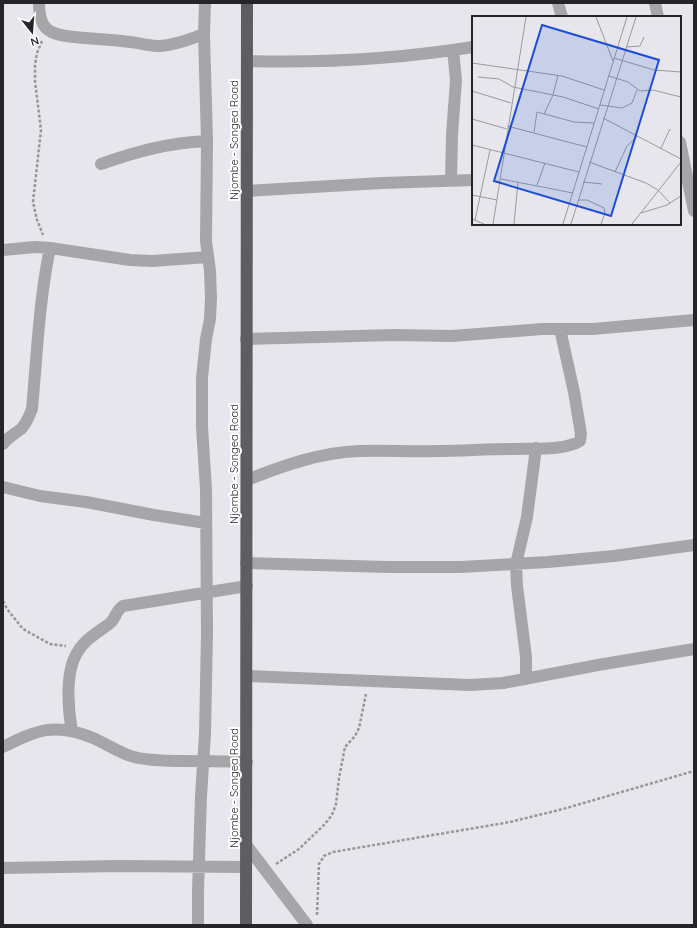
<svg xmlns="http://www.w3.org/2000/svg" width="697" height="928" viewBox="0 0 697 928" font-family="Quicksand,sans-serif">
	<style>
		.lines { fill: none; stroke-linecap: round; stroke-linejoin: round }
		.path { stroke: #97969b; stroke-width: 2.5; stroke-dasharray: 3 2; stroke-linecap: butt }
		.street { stroke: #a6a6a9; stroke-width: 12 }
		.highway { stroke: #5d5d62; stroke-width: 12 }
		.labels { text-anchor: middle; stroke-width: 4; stroke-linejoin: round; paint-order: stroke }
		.street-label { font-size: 11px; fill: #252528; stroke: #fff }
		.inset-road { fill: none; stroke: #99999e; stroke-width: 1 }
		.view { fill: #1d4ed8; fill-opacity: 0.15; stroke: #1d4ed8; stroke-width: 2 }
		.inset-edge { fill: none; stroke: #252528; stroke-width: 2 }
	</style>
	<rect width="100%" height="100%" fill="#e7e6ed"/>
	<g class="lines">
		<!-- path -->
		<path class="path" d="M42 41 37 53 35 65V81L41 130 33 202 37 220 43 235
			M3 601 7 609 23 629 50 644 66 646
			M276 864 299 849 325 824 332 815 336 804 339 778 345 747 355 736 359 728 366 694
			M317 915 319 864 324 856 333 852 510 822 563 809 694 771"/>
		<!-- street -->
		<path class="street" d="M39 3C39 11 40 23 47 29 52 33 59 35 66 36 87 39 109 39 130 42 140 43 149 46 160 46 176 45 190 39 204 34
			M558 3 562 17
			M655 3 658 17
			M247 61C322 63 398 59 473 47
			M680 142 694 211
			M101 164C138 151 168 143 207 141
			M451 181 452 135 456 80 453 50
			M247 191 382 183 473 180
			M3 250 35 247 50 248 130 260 152 261 208 257
			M246 339 394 335 452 336 542 329H593L694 320
			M3 444C8 437 15 434 21 429 27 423 29 416 32 409 37 355 39 301 50 248
			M247 480C282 466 321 452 360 451 386 450 411 452 436 451 461 451 487 449 512 449 531 448 564 451 580 441L581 434 574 392 560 329
			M3 487 40 496 86 502 154 515 206 523
			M246 563 388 567H461L548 562 614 556 694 545
			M247 676 470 685 503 683 598 665 694 649
			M526 679V657L517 586 516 564 527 517 536 448
			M72 731C68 710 65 672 77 653 84 640 98 632 109 624 116 619 115 611 123 606L247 586
			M3 747C37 730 55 722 93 738 107 744 119 753 134 757 150 761 167 761 183 761 204 761 225 761 247 762
			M247 846 307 925
			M3 868 118 866 246 867
			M198 925V891L201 796 205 734 207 633 206 489 202 427V378L206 339 210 319 211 298 210 271 206 241 207 141 204 34 205 3"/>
		<!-- highway -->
		<path class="highway" d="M246 925 247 3"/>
	</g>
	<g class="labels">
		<!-- street labels -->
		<g class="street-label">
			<text transform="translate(234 140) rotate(-90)" y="4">Njombe - Songea Road</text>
			<text transform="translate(234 464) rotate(-90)" y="4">Njombe - Songea Road</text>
			<text transform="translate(234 788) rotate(-90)" y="4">Njombe - Songea Road</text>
		</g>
	</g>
	<!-- overview -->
	<g transform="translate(472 16)">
		<rect width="209" height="209" fill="#e7e6ed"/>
		<path class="inset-road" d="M124 1 141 45M154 31 168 30 172 21M142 42 182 54 209 56M0 47 90 60 132 74M137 60 156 66 168 75 181 74 209 81M6 61 27 63 41 71 91 81 127 93M0 75 39 87M128 89 150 92 160 87 165 74M72 98 81 79 86 59M131 102 209 143M0 103 35 113M35 110 115 131M62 116 65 96 102 106 122 107M0 129 107 156M189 132 198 113M117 146 174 167 186 174 198 187M143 156 155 130 166 120M29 163 101 177M111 166 130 168M65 169 73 147M0 179 25 184M107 184H115L132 192 133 197 129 208M169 197 195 189 209 180M0 203 12 208M3 204 18 134M21 208 54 1M42 208 46 166M91 208 155 1M99 208 164 1M160 208 209 146"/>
		<path class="view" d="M70 9 187 44 139 200 22 165Z"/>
		<rect width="209" height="209" class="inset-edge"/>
	</g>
	<!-- border -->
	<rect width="697" height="928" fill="none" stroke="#252528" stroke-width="8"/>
	<!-- north arrow -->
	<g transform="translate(32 32) rotate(163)" stroke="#ffffff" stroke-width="3" paint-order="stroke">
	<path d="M0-3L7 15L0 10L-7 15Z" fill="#252528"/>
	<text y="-6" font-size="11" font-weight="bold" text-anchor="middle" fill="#252528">N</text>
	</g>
</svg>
